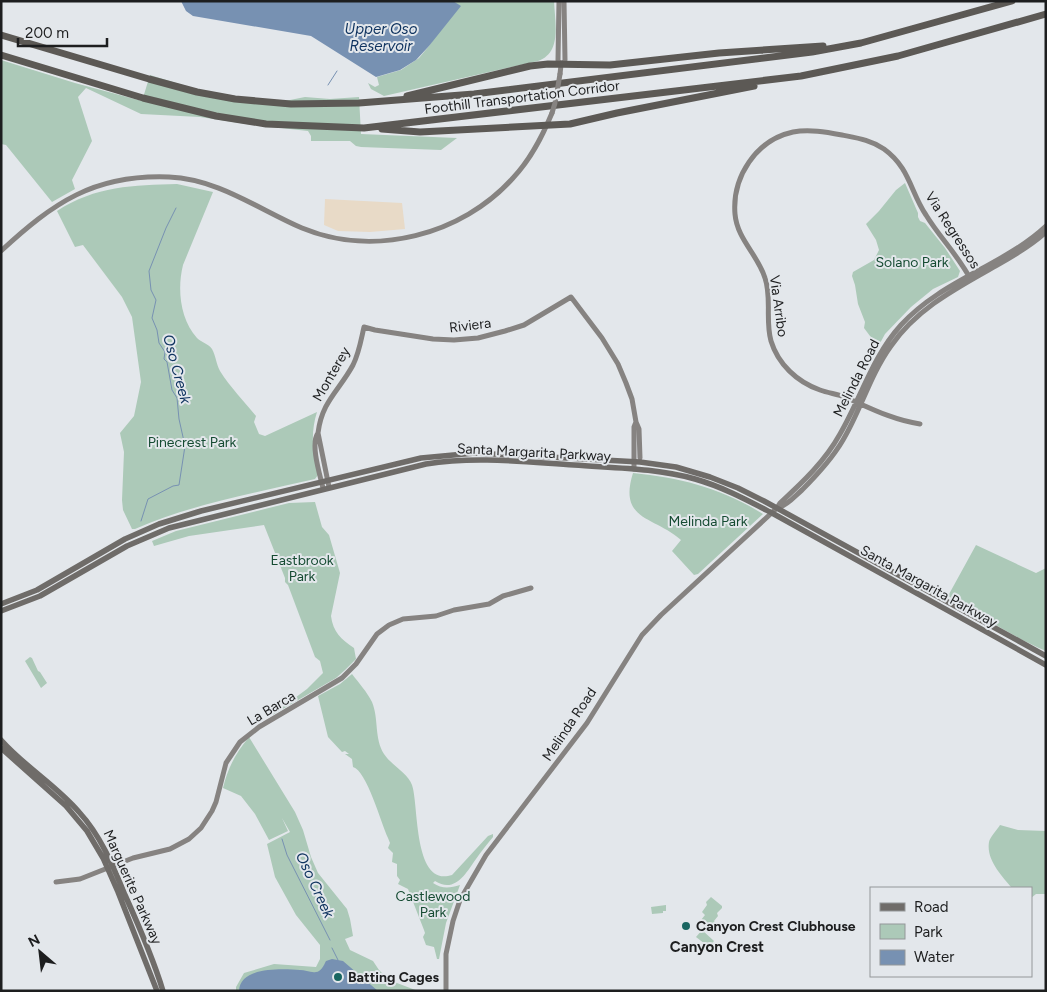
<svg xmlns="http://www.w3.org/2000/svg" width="1047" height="992" viewBox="0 0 1047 992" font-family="Figtree,sans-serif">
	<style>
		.commercial { fill: #e8dac7 }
		.green { fill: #acc9b8 }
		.water { fill: #7791b2 }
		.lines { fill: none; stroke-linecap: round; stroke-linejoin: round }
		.stream { stroke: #7791b2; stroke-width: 1 }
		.secondary { stroke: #868381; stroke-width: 5 }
		.primary { stroke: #6f6c69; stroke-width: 5.5 }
		.highway { stroke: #5c5955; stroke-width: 7 }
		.secondary-bridge { stroke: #868381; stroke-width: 5 }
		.poi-dot { fill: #196661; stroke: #e3e7eb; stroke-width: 2 }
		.labels { text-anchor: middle; stroke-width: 4; stroke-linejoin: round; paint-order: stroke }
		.street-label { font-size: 14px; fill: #1d1e1f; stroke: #e3e7eb }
		.park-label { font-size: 14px; fill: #154b32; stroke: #e3e7eb }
		.poi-label { font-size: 14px; font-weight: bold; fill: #1d1e1f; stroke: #e3e7eb; text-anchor: start }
		.water-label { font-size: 15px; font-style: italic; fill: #103460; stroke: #e3e7eb }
		.neighbourhood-label { font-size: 15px; font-weight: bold; fill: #1d1e1f; stroke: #e3e7eb }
	</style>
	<rect width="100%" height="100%" fill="#e3e7eb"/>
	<!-- commercial -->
	<path class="commercial" d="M325 199 402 203 405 229 370 232 338 231 324 225Z"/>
	<!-- green -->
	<path class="green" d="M453 1H554C555 23 562 53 538 61L384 96 371 89 368 83 375 87 379 85 377 77 401 70 419 58 429 46 457 4Z
		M1 60 75 83 142 101 150 75 199 90 209 97 285 101 305 97 330 99 359 97 361 134 457 138 441 150 361 147 356 146 350 141H311V136L308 131 246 124 200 117 141 114 86 88 78 97 92 141 72 180 75 189 52 202 6 145 1 144Z
		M905 183 918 213V217L920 221 925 223 945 248 960 271 958 277 933 289 911 307 885 334 879 345 870 336 864 328 865 322 858 304 855 285 852 276 853 272 874 260 879 250 876 240 866 224 879 211 896 190Z
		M177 184 213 192 183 265C177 289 180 319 197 338 201 342 209 344 212 349 216 356 216 364 220 371 230 387 244 401 256 416L254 422 259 434 265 436 317 412C310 434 313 453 318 475L315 479C255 493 192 504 135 529H132L123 510 122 500 124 452 120 433 134 416 141 382 132 317 122 297 83 245 75 247 57 211C95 186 134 185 177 184Z
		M633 473C682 478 721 488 763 514L698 574 694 575 672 551 681 540C654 516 618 521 633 473Z
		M315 502 322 527 329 535 340 573 331 616C333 632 341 639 354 648L356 659 345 670 336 678 269 717 307 689 323 673 320 661 315 657 288 585 285 582V578L264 525 189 536 154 546 152 541 176 531 289 503Z
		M976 545 1036 573 1046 568V651C1011 636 980 615 948 596Z
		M30 657 32 658 38 671 40 672 47 683 41 688 25 661Z
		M352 674C359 683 367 692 372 702 379 719 374 738 384 754 391 765 408 773 412 785 419 805 413 888 452 875L488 836 493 834V837C487 844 481 852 476 859 466 873 455 894 435 881L433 883C442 889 450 888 460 885L446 923 439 959H437L434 947 426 945 423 937 425 933 424 930 408 889 398 884 400 880 397 876V864L392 862 393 853 388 848 390 843 388 838C381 823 367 771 353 767L352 759 345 754H349L345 751 342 752 328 737 318 696 340 684Z
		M249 737 295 812 303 830 311 857 318 873 347 909 350 919 353 936 345 939 350 950 373 961 379 970 389 980 418 991H236V987L244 973 274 964 316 967 320 959V945L296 915 275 877 267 844 290 832 282 818 288 831 269 840 255 814 241 796 223 788C228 767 236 753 249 737Z
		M1000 825 1018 830 1046 831V894H1036L1031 898V888H1012C1002 876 986 860 989 842 990 837 997 830 1000 825Z
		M711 897 722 906V908L717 913 718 916 714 921 717 926 712 931 701 920 705 915 702 912 707 905 706 902Z
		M666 905V911H663V913L652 914 651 907Z
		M702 930 714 941 709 947 696 937Z"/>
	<!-- water -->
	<path class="water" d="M181 1H453L461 6 429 46 416 60 400 70 376 77 311 36 193 16 186 11Z
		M332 959 343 961 378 991H239C240 966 283 969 300 970 305 970 311 973 316 972 321 972 324 965 326 961Z"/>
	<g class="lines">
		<!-- stream -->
		<path class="stream" d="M328 85 337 71
			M141 521 148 499 173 486 179 485 185 446 179 419 177 398 172 390 167 362 164 359 165 352 159 343 157 330 152 318 156 300 151 290 149 271 166 228 176 208
			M282 839 287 855 330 940
			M332 948 338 960"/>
		<!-- secondary -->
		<path class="secondary" d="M559 1 558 60 561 65
			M560 74 561 65 565 60 564 1
			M555 103 557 92
			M1 251C53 203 94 174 169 177 218 179 258 209 302 228 374 258 462 235 513 178 531 159 542 137 552 113
			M920 424C893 420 870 408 845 397 837 394 828 393 820 390 797 382 778 364 771 341 765 320 772 298 765 278 758 255 737 239 735 214 732 177 756 140 793 132 809 129 826 132 842 135 857 138 871 140 884 149 910 168 910 191 926 215 940 238 958 255 971 280
			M318 433 329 487
			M634 469V427L636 422
			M323 488C320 475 310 444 318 433 322 401 339 391 353 365 359 353 361 340 364 327L375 330 433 339 454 340 478 338 505 331 524 325 571 297 602 338 618 364 626 383 632 399 636 422 639 429 640 458
			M778 508C788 505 794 497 802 490 817 475 832 459 843 440 861 410 870 375 891 346 918 307 959 287 999 264 1015 255 1032 245 1046 232
			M56 882 80 879 133 858 170 849 189 839 201 828 212 811 216 802 226 763 240 742 259 727 342 678 356 664 377 634 389 625 403 619 436 616 454 610 489 604 503 596 531 588
			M446 991V954L453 921 460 900 486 855 587 723 642 635 661 615 777 508 780 503C803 482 825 461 840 434 861 398 872 357 901 325 942 280 1003 266 1046 226"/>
		<!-- primary -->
		<path class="primary" d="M1 604 37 590 125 539 159 524 201 511 421 458 475 453 640 462 676 467 710 477 738 488 764 501 1046 656
			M1 611 40 596 127 546 169 528 426 464C475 456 525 462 574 465 615 468 656 468 695 479 723 487 747 500 772 513L1046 665
			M1 740C25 767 56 785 79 812 101 836 113 866 125 895 139 926 153 958 163 991
			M1 748 66 806 87 831 103 858 118 892 157 991"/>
		<!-- highway -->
		<path class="highway" d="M1 35 149 79 197 92 235 99 291 104 359 103 474 94 812 52 861 43 1012 1
			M1 55 143 98 216 116 266 124 364 128 801 76 898 56 1046 14
			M407 96 530 66 548 64 610 65 719 53 823 46
			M382 129 420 132 570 124 617 113 754 86"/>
		<!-- secondary-bridge -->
		<path class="secondary-bridge" d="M557 92 560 74
			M552 113 555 103"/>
	</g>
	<!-- markers -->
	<g class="poi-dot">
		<circle cx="686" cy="926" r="5"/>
		<circle cx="338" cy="977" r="5"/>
	</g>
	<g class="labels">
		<!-- street labels -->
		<g class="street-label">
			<text transform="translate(522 97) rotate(-7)" y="5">Foothill Transportation Corridor</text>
			<text transform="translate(953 230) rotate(57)" y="5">Via Regressos</text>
			<text transform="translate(779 306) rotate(82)" y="5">Via Arribo</text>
			<text transform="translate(470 325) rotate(-7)" y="5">Riviera</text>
			<text transform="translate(331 374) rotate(-60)" y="5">Monterey</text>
			<text transform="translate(856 378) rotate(-63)" y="5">Melinda Road</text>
			<text transform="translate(534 452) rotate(3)" y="5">Santa Margarita Parkway</text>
			<text transform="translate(929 586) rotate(29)" y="5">Santa Margarita Parkway</text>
			<text transform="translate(271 708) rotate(-31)" y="5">La Barca</text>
			<text transform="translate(569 724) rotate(-56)" y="5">Melinda Road</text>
			<text transform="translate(133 887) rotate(66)" y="5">Marguerite Parkway</text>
		</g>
		<!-- park labels -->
		<g class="park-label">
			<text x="912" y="267">Solano Park</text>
			<text x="192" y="447">Pinecrest Park</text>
			<text x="708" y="526">Melinda Park</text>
			<text x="302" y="565">Eastbrook<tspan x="302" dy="16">Park</tspan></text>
			<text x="433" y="901">Castlewood<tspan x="433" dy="16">Park</tspan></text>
		</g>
		<!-- poi labels -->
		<g class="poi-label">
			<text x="696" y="931">Canyon Crest Clubhouse</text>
			<text x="348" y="982">Batting Cages</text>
		</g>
		<!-- water labels -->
		<g class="water-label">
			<text x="381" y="34">Upper Oso<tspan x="381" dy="17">Reservoir</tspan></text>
			<text transform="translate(177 369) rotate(75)" y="5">Oso Creek</text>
			<text transform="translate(315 885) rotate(65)" y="5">Oso Creek</text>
		</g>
		<!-- neighbourhood labels -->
		<g class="neighbourhood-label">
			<text x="717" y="952">Canyon Crest</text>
		</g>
	</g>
	<!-- border -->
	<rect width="1047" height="992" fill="none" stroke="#1d1e1f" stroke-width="5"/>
	<!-- legend -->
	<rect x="870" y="887" width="162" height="90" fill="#e3e7eb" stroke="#949799"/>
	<rect x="880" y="903" width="25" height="8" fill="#6f6c69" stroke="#949799"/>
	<text x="914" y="912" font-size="15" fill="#1d1e1f">Road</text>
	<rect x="880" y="924" width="25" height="15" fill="#acc9b8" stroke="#949799"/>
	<text x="914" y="937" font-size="15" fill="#1d1e1f">Park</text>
	<rect x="880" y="950" width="25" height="15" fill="#7791b2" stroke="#949799"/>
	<text x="914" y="962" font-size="15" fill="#1d1e1f">Water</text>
	<!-- north arrow -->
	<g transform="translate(40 952) rotate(332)" stroke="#e3e7eb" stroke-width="4" paint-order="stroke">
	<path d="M0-4L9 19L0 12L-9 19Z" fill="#1d1e1f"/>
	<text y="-8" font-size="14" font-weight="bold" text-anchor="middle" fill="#1d1e1f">N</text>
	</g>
	<!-- scale -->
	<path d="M18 38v8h89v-8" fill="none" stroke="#1d1e1f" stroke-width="2.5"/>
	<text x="25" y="38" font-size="15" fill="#1d1e1f" stroke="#e3e7eb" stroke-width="4" paint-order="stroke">200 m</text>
</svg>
